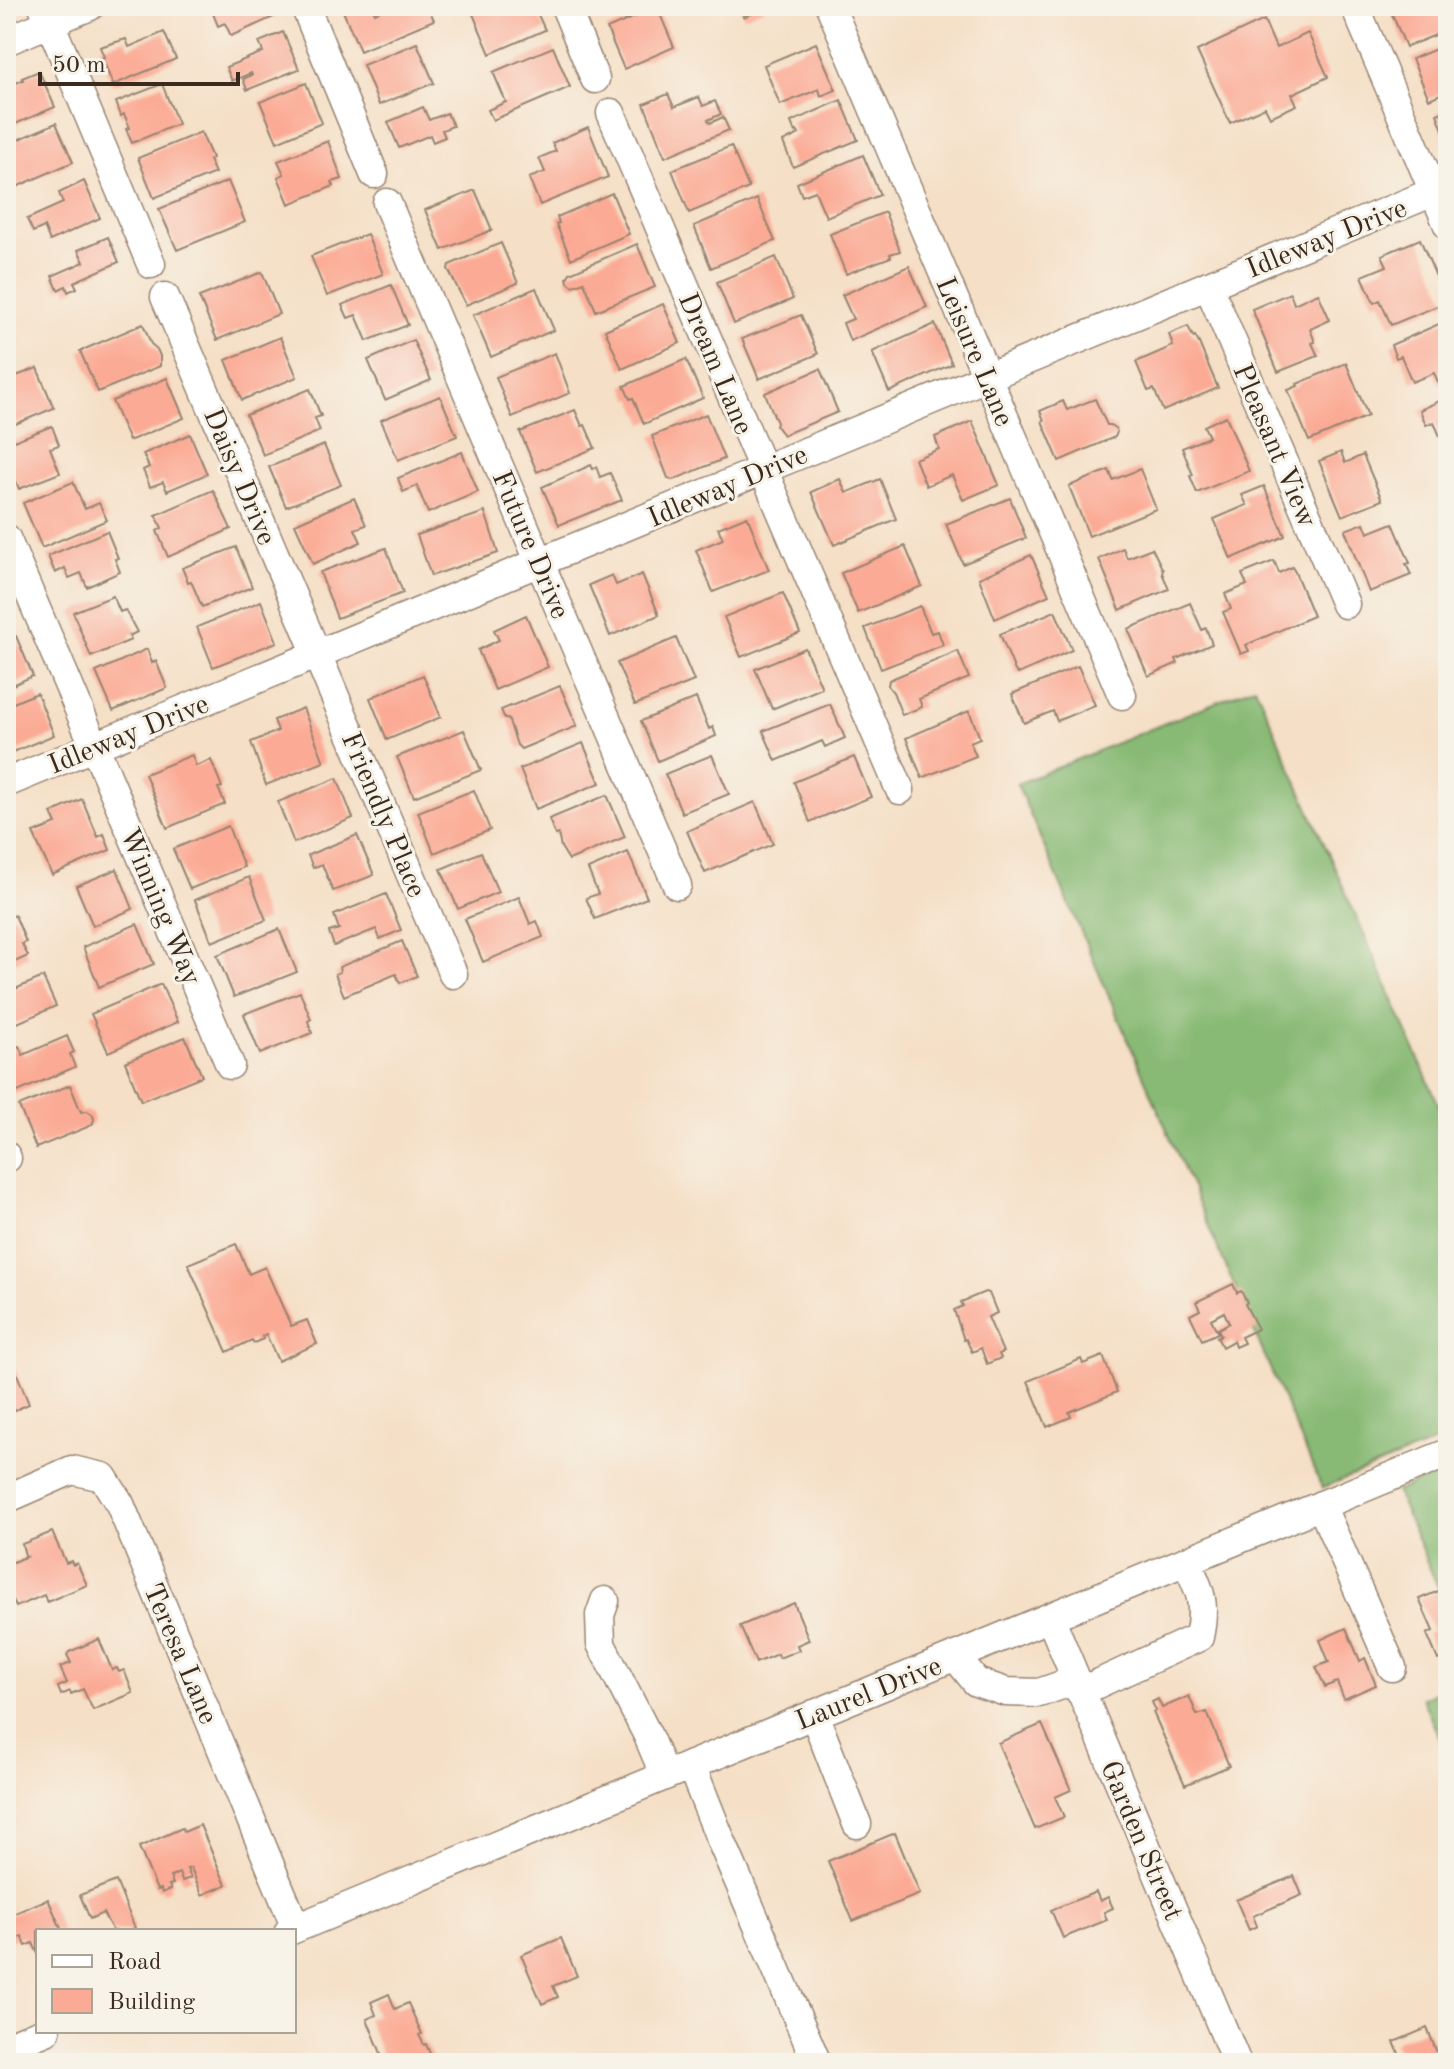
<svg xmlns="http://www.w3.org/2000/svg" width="1454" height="2069" viewBox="0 0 1454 2069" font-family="'Old Standard TT',serif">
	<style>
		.forest { fill: #88ba74; stroke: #627249; stroke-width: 2 }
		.building { fill: #fbab95 }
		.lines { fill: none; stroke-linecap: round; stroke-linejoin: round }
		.minor-casing { stroke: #988472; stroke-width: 31 }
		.minor { stroke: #fff; stroke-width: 28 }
		.labels { text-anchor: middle; stroke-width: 6; stroke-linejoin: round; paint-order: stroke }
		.street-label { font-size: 28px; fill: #3b2a1e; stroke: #f7f3e8 }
	</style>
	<rect width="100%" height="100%" fill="#f7f3e8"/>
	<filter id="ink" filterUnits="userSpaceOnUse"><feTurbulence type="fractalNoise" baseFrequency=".0125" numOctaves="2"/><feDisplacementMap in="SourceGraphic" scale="16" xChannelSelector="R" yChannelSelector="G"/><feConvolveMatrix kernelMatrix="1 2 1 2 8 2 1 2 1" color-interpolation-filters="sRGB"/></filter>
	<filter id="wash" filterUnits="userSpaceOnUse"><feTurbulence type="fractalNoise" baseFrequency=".006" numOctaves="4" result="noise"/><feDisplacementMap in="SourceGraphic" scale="32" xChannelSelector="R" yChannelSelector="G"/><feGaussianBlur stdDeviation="1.8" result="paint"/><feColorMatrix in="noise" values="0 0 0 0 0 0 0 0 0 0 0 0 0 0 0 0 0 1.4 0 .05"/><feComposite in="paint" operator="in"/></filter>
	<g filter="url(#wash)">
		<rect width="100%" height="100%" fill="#f5dfc6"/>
		<!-- forest -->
		<path class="forest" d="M1255 686 1448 1126V1437L1322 1488 1017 784Z
			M1448 1470V1610L1396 1491Z
			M1448 1686V1758L1422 1698Z"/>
		<g id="blocks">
			<!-- building -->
			<path class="building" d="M210 6H274L278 15 231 36 225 23 218 26Z
				M355 6H372L375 13 392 6H419L421 10 428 7 434 20 360 51 343 11Z
				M492 6H534L545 30 490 54 473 14Z
				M739 6H770L744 17Z
				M1392 6H1448V30L1406 47 1389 7Z
				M657 7 674 47 624 69 607 29Z
				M1264 20 1276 48 1308 33 1328 77 1292 94 1297 105 1270 117 1265 107 1230 123 1197 51Z
				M164 32 176 59 113 85 102 58 104 57 100 47 126 39 129 47Z
				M283 32 299 69 247 90 243 79 252 75 251 73 232 81 226 67 263 52 259 42Z
				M417 43 434 83 379 105 363 65Z
				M816 43 836 90 821 96 819 89 780 105 764 65Z
				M1448 44V91L1429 99 1412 59Z
				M553 47 570 87 493 120 488 110 506 102 493 72Z
				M39 71 55 107 6 128V97L14 93 11 85 23 80 22 78Z
				M306 83 322 123 277 142 260 102Z
				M162 84 178 124 132 143 126 129 130 128 124 114 121 116 116 102Z
				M668 94 674 107 699 97 703 106 715 101 721 114 708 120 710 123 723 117 729 130 665 157 644 104Z
				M841 100 858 140 793 167 783 142 799 134 797 131 795 132 791 122Z
				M423 107 429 120 447 113 453 126 442 130 445 137 433 142 430 135 399 148 388 122Z
				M1448 110V143L1437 114Z
				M56 123 73 162 12 189 6 177V145Z
				M588 127 608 177 540 205 529 178 545 172 539 158 556 151 552 143Z
				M201 132 212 158 209 160 215 173 154 198 138 158Z
				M328 141 342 179 332 182 334 186 289 204 278 177 284 174 278 161Z
				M731 146 749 188 689 213 672 170Z
				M863 155 880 195 826 217 815 191 802 196 797 183Z
				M84 181 100 218 50 241 44 227 33 232 27 219 63 203 59 193Z
				M228 181 245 222 177 250 159 209Z
				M475 190 492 230 442 250 425 210Z
				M612 193 629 234 571 259 556 224 559 223 557 217Z
				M757 199 775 241 711 268 694 226Z
				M885 212 900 251 890 254 891 257 846 274 830 234Z
				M367 234 383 274 327 296 311 256Z
				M108 237 119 262 74 282 77 288 68 292 66 286 58 290 52 276 84 262 78 250Z
				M1420 239 1447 302 1391 325 1380 300 1374 303 1362 276 1387 266 1382 255Z
				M501 243 518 283 466 305 448 269 449 265Z
				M637 244 655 287 596 311 584 282 573 286 568 282 567 278 570 273Z
				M776 257 793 299 734 324 717 282Z
				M909 266 927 307 850 341 843 323 853 319 842 295Z
				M262 272 279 314 217 340 199 297Z
				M391 285 408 325 367 341 356 315 348 318 342 305Z
				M536 288 554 330 491 357 473 315Z
				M1290 293 1294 304 1318 293 1330 320 1310 329 1315 342 1312 343 1318 356 1278 372 1252 309Z
				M663 304 680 343 622 369 605 330Z
				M801 315 818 354 759 379 742 339Z
				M1448 320V380L1439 384 1434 373 1412 382 1401 356 1396 358 1391 345Z
				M143 324 151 344 157 349 160 356V366L98 392 80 351Z
				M935 324 952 364 889 392 872 352Z
				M1188 326 1193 337 1195 336 1199 343 1218 388 1163 411 1154 389 1148 391 1136 362 1173 346 1169 334Z
				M280 337 297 377 242 400 226 360Z
				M413 340 431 380 385 400 368 360Z
				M555 353 570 393 512 417 496 377Z
				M686 359 703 398 644 424 633 398 630 399 624 386Z
				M1346 363 1368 416 1309 441 1288 390 1298 386 1297 384Z
				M37 368 54 408 6 428V380Z
				M820 369 838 412 783 435 776 426 777 423 765 393Z
				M167 378 184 418 129 441 112 401Z
				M310 389 321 416 315 418 320 431 263 455 246 415Z
				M440 396 457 436 398 460 381 420Z
				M1448 397V455L1444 456 1441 450 1445 448 1434 422 1426 425 1420 410Z
				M1095 399 1107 425H1110L1115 428 1117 432 1115 437 1059 461 1042 421 1044 420 1040 411 1063 401 1067 410Z
				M575 410 582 426 585 425 595 448 537 472 520 432Z
				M706 414 724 459 673 480 668 478 652 436Z
				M1226 416 1249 471 1197 493 1190 476 1193 475 1182 448 1209 437 1204 426Z
				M972 421 999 485 963 500 952 475 926 486 915 459 939 449 935 437Z
				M52 426 59 445 50 448 60 473 19 489 6 455V444Z
				M190 434 207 474 167 491 163 482 150 487 143 470 149 467 143 454Z
				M324 445 341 485 286 507 269 467Z
				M462 452 478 492 428 513 417 486 403 492 398 478Z
				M1341 452 1345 463 1363 455 1382 500 1342 516 1319 461Z
				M591 465 593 469 596 467 600 477 610 473 622 500 559 525 542 487Z
				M1140 469 1156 509 1089 536 1069 486 1109 470 1113 480Z
				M840 479 846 493 880 479 896 519 834 545 811 492Z
				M73 482 85 509 99 503 107 520 42 548 23 503Z
				M1264 486 1285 536 1231 559 1214 519 1247 505 1242 495Z
				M213 490 231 529 168 557 157 531 162 528 156 515Z
				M354 498 366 525 355 529 361 542 313 564 295 524Z
				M1010 498 1026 538 963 564 946 524Z
				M485 512 498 553 431 576 417 535Z
				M747 516 769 570 713 592 696 550 723 539 718 528Z
				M1364 523 1368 533 1393 523 1410 563 1406 564 1411 575 1369 592 1345 530Z
				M107 531 118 558 115 559 120 572 87 587 81 573 69 578 65 568 55 573 48 556Z
				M905 546 922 586 858 613 841 573Z
				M236 547 252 587 202 607 191 581 188 582 182 568Z
				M386 548 403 593 337 618 320 572Z
				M1123 548 1127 558 1152 548 1163 570 1162 573 1169 589 1120 610 1099 559Z
				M1031 555 1049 595 995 619 979 578Z
				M1274 561 1279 573 1292 567 1295 572 1313 616 1246 645 1249 651 1241 654 1223 612 1231 609 1225 594 1247 585 1242 574Z
				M642 574 659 615 610 636 589 585 612 575 616 585Z
				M783 593 800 633 741 657 724 617Z
				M113 596 120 612 125 610 137 632 129 636 131 640 91 657 73 612Z
				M261 601 277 642 213 667 197 627Z
				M1190 603 1202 630 1206 628 1212 644 1176 659 1178 663 1148 676 1128 629Z
				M920 606 931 633 938 631 943 645 881 669 865 628Z
				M1055 611 1072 650 1018 674 1015 671 1000 634Z
				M526 615 548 667 495 690 478 650 499 640 494 630Z
				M16 636 33 676 6 688V641Z
				M676 638 694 681 635 705 617 663Z
				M805 648 822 688 772 709 755 669Z
				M147 649 152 663 156 661 167 688 113 711 96 672Z
				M958 651 969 678 919 699 922 707 902 715 893 692 888 686 889 680Z
				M1078 666 1095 705 1057 721 1053 711 1024 723 1012 694Z
				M423 675 441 717 387 740 370 698Z
				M560 686 577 726 521 749 517 745 508 718 505 719 501 710Z
				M37 693 54 735 6 755V706Z
				M696 698 709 729 713 727 716 736 658 761 641 721Z
				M830 704 845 738 825 747 822 741 776 761 763 731Z
				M303 708 324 762 266 785 251 742 278 731 274 720Z
				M969 711 980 738 970 742 976 756 922 778 906 738Z
				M464 730 481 770 414 797 397 757Z
				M583 743 600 783 536 809 520 769Z
				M192 755 196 766 211 760 222 787 218 788 225 804 167 828 145 774Z
				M712 755 729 794 682 813 665 774Z
				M854 757 871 797 810 822 794 782Z
				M337 778 353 818 294 843 278 802Z
				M474 790 490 830 434 853 418 812Z
				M607 795 625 837 569 860 561 847 558 834 555 835 549 819Z
				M82 799 98 837 104 834 110 850 52 875 33 833 56 824 51 813Z
				M755 802 773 844 705 873 687 831Z
				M228 826 244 867 190 889 173 849Z
				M357 835 374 875 333 891 322 864 313 868 308 855Z
				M481 852 498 892 458 909 441 869Z
				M628 852 647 898 595 919 586 898 598 894 588 869Z
				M117 869 133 909 93 926 76 886Z
				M249 877 266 920 212 942 195 900Z
				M386 894 401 930 380 939 376 929 334 946 329 932 339 929 334 915Z
				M519 897 530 924 537 921 543 937 483 962 465 919Z
				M15 915 26 942 22 944 28 956 6 966V919Z
				M137 924 154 964 99 987 83 947Z
				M279 929 297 972 234 997 217 955Z
				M402 941 417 976 400 983 396 974 344 996 335 974 340 972 339 967Z
				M43 977 56 1006 6 1028V993Z
				M161 984 178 1022 108 1052 91 1014Z
				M300 992 311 1019 308 1021 312 1033 260 1054 244 1014Z
				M67 1036 74 1052 70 1054 75 1067 13 1094 6 1077V1051L19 1046 23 1055Z
				M185 1037 202 1076 141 1101 125 1062Z
				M70 1085 81 1112 87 1111 92 1114 94 1119 93 1123 90 1126 36 1148 19 1106Z
				M236 1244 249 1274 265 1267 291 1326 307 1320 317 1344 278 1361 266 1334 262 1336 263 1339 254 1343 252 1340 227 1352 188 1264Z
				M1233 1284 1237 1293 1241 1291 1247 1302 1245 1304 1258 1329 1241 1337 1244 1343 1235 1347 1233 1341 1222 1347 1217 1337 1221 1335 1218 1329 1229 1323 1224 1312 1211 1319 1218 1333 1202 1340 1190 1315 1200 1310 1196 1302Z
				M985 1292 989 1293 997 1313 988 1317 1003 1352 999 1354 1001 1358 987 1364 981 1348 972 1352 966 1339 964 1340 954 1310 963 1306 961 1302Z
				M9 1354 29 1404 6 1414V1355Z
				M1103 1356 1117 1392 1069 1412 1071 1417 1047 1427 1028 1381 1081 1359 1083 1364Z
				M52 1532 66 1563 71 1561 73 1565 77 1563 87 1585 47 1602 44 1595 16 1607 6 1583V1565L27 1556 25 1555 22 1544Z
				M1446 1588 1448 1593V1656L1438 1660 1427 1634 1433 1631 1419 1599Z
				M794 1603 809 1640 797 1645 799 1650 779 1658 777 1654 756 1663 740 1626Z
				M1346 1628 1360 1661 1365 1658 1376 1685 1344 1699 1337 1682 1325 1687 1316 1667 1329 1662 1320 1640Z
				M99 1639 112 1670 117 1668 119 1672 124 1670 133 1693 93 1710 83 1689 71 1694 70 1691 61 1695 58 1687 67 1683 60 1667 71 1663 67 1655 69 1652Z
				M1189 1696 1197 1715 1207 1712 1229 1766 1185 1785 1153 1712 1156 1711 1152 1702 1158 1699 1162 1708Z
				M1042 1724 1071 1790 1055 1797 1064 1817 1035 1829 998 1743Z
				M200 1825 226 1885 202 1895 191 1868 187 1869 191 1878 182 1881 179 1873 170 1877 173 1884 169 1885 171 1889 162 1893 161 1889 157 1890 139 1847 182 1828 184 1832Z
				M895 1833 920 1894 853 1921 828 1861Z
				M1294 1876 1302 1895 1253 1916 1257 1926 1249 1930 1236 1900Z
				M116 1881 135 1928 127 1931H113L103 1913 90 1919 80 1895Z
				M1096 1892 1100 1901 1108 1897 1113 1908 1104 1912 1107 1920 1063 1938 1051 1910Z
				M48 1899 62 1931H38V1954L33 1943 26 1946 22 1936 11 1941 6 1930V1917Z
				M561 1938 577 1976 553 1986 558 1997 542 2004 521 1955Z
				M389 1994 395 2009 408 2003 422 2034 419 2035 424 2045 426 2044 434 2063H385L367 2019 376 2015 371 2002Z
				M1427 2028 1438 2055 1448 2051V2063H1403L1394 2042Z"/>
		</g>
	</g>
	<g filter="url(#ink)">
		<use href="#blocks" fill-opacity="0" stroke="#988472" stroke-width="2"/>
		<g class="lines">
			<defs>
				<path id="minor" d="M43 6 151 264
					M305 6 374 174
					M565 6 595 79
					M830 6 1122 695
					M1355 6 1448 225
					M6 41 90 6
					M611 113 900 790
					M387 203 677 885
					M1208 285 1345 604
					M165 297 453 974
					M6 538 230 1065
					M6 783 1448 186
					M6 1156 7 1158
					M6 1499 72 1470 103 1477 120 1504 296 1928
					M1321 1505 1392 1667
					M605 1601 600 1615 601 1644 648 1736 665 1776
					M1050 1617 1237 2063
					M955 1656 976 1682 1006 1692 1039 1693 1076 1680
					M1080 1692 1199 1637C1206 1602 1201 1592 1186 1561
					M814 1714 857 1824
					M691 1765 720 1838 817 2063
					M289 1931 1448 1453
					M6 2047 46 2031"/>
			</defs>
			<!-- minor casing -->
			<use href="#minor" class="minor-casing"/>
			<!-- minor -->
			<use href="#minor" class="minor"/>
		</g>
	</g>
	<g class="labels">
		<!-- street labels -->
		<g class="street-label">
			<text transform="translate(1326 237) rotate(-22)" y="10">Idleway Drive</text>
			<text transform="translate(976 351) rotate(67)" y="10">Leisure Lane</text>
			<text transform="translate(717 363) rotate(67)" y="10">Dream Lane</text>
			<text transform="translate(1276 445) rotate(67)" y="10">Pleasant View</text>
			<text transform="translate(241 476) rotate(67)" y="10">Daisy Drive</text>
			<text transform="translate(727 485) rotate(-23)" y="10">Idleway Drive</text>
			<text transform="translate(532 544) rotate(67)" y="10">Future Drive</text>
			<text transform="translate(128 733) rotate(-22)" y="10">Idleway Drive</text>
			<text transform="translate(385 814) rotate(67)" y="10">Friendly Place</text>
			<text transform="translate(162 906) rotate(67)" y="10">Winning Way</text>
			<text transform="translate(182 1653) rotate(67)" y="10">Teresa Lane</text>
			<text transform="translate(868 1692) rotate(-22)" y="10">Laurel Drive</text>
			<text transform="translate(1143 1840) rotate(67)" y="10">Garden Street</text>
		</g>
	</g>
	<!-- margin -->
	<rect width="1454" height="2069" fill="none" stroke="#f7f3e8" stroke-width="32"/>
	<!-- legend -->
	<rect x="36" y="1929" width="260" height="104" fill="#f7f3e8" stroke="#aca397" stroke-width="2"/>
	<rect x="52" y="1955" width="40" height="12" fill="#ffffff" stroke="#aca397" stroke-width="2"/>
	<text x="108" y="1969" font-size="24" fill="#3b2a1e">Road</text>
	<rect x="52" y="1989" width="40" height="24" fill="#fbab95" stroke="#aca397" stroke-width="2"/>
	<text x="108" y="2009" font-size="24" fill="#3b2a1e">Building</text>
	<!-- scale -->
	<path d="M40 72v12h198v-12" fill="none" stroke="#3b2a1e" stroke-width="4"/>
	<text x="52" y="72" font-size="24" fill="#3b2a1e" stroke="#f7f3e8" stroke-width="6" paint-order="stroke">50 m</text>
</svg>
